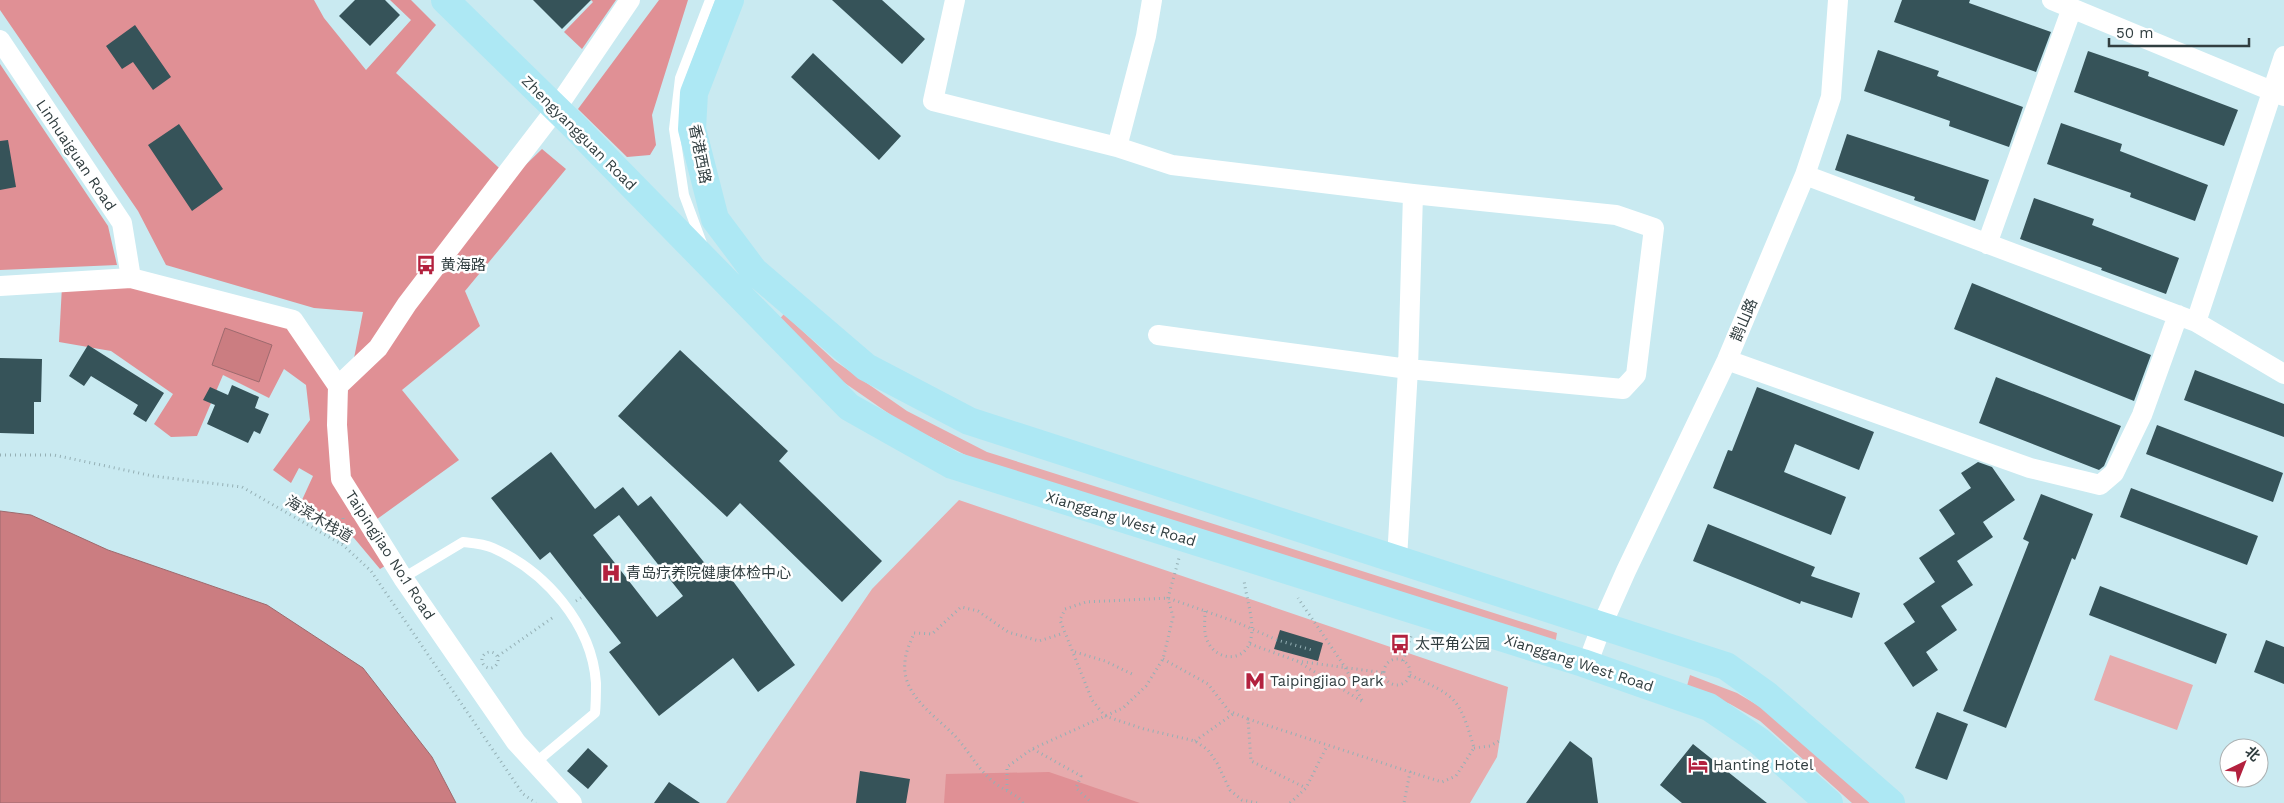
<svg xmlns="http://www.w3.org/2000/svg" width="2284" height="803" viewBox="0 0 2284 803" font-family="'Work Sans','Noto Sans SC',sans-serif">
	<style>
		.green { fill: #e7abad }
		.forest { fill: #e09095 }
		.water { fill: #cb7d81; stroke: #9d6a6e }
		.building { fill: #365359; fill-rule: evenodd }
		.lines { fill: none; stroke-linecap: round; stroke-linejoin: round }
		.path { stroke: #95b0b5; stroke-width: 3; stroke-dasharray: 1 4; stroke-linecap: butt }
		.service { stroke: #fff; stroke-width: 10 }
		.minor { stroke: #fff; stroke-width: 20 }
		.primary { stroke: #ade8f4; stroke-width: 28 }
		.labels { text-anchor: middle; stroke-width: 5; stroke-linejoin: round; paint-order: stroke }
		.street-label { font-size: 15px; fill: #313e40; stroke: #fff }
		.poi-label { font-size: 15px; fill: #313e40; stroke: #fff; text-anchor: start }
	</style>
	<rect width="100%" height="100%" fill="#c9eaf1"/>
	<!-- green -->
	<path class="green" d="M784 314 835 361 907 411 987 452 1557 633 1555 645 985 465 901 422 826 370 776 323Z
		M959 500 1508 687 1497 757 1470 803H726L872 589Z
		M2110 655 2193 685 2177 730 2094 700Z
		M1690 675 1737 693 1769 712 1870 803H1852L1760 721 1730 704 1687 686Z"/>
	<!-- forest -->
	<path class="forest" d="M0 0H314L324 18 366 70 411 20 390 0H411L436 25 396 73 511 179 542 149 566 169 465 291 480 326 402 390 459 460 373 522 347 475 341 425 363 312 314 308 166 265 138 211 0 10Z
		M591 0H616L582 49 564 32 593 2Z
		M659 0H688L652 115 656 145 650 155 627 157 578 109Z
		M0 64 108 226 117 265 0 270Z
		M131 281 290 324 334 387 336 476 388 564 380 569 354 538 302 500 313 476 299 468 291 483 273 470 310 420 306 385 284 369 269 398 223 375 197 436 171 437 154 424 173 394 111 351 59 342 62 286Z
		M1049 772 1140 803H944L946 774Z"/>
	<!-- water -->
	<path class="water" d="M225 328 272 345 259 382 212 365Z
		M0 511 31 515 108 550 267 605 363 668 432 757 456 803H0Z"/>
	<!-- building -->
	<path class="building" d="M355 0H385L400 15 370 46 339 16Z
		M533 0H591L562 29Z
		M832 0H882L925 39 902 64Z
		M1902 0H1970L1969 3 2051 32 2036 72 1894 22Z
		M135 25 171 77 153 90 133 62 122 69 106 46Z
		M1878 50 1939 71 1937 76 2023 107 2009 147 1949 126 1950 121 1864 91Z
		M2088 51 2149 72 2148 76 2238 110 2224 146 2074 92Z
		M813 53 901 136 879 160 791 77Z
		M2061 123 2122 144 2120 151 2208 185 2195 221 2130 197 2131 193 2047 164Z
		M179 124 223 189 192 211 148 145Z
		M1847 134 1989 180 1975 221 1914 200 1915 197 1835 170Z
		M8 140 16 187 0 190V141Z
		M2034 198 2094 219 2092 225 2179 258 2166 294 2101 270 2102 268 2020 239Z
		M1972 283 2151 355 2134 401 1954 329Z
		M88 345 164 393 146 422 133 414 138 405 91 376 84 386 69 376Z
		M680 350 788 451 779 461 882 561 842 602 740 503 727 517 618 416Z
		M0 358 42 359 41 402H34V434L0 433Z
		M2195 370 2284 404V437L2184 400Z
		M1996 377 2121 426 2104 466 2099 470 1979 423Z
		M232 385 259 397 255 408 269 414 260 434 254 431 248 443 207 424 215 405 203 400 210 387 228 395Z
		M1757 387 1874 432 1859 470 1795 444 1784 472 1846 497 1831 535 1713 488 1728 450 1732 451Z
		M2157 425 2283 473 2273 502 2146 454Z
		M551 452 595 509 623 487 638 506 651 496 715 576 724 569 795 665 758 692 733 658 659 716 609 652 621 643 550 552 540 560 491 498ZM619 515 683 596 657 617 593 535Z
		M1978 462 1992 467 2015 500 1983 522 1993 537 1957 561 1973 585 1941 606 1957 630 1926 652 1938 670 1913 687 1884 643 1915 622 1903 604 1935 582 1919 558 1955 534 1939 510 1971 488 1961 473Z
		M2131 488 2258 536 2247 565 2120 517Z
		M2041 494 2093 514 2075 560 2072 558 2006 728 1963 711 2029 542 2023 539Z
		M1708 524 1815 567 1811 576 1860 593 1852 618 1801 601 1800 604 1693 561Z
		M2100 586 2227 634 2216 664 2089 615Z
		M1280 630 1323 643 1318 661 1274 649Z
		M2266 640 2284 647V684L2254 672Z
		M1937 712 1968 724 1947 780 1915 768Z
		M1570 741 1592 758 1598 803H1526Z
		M1693 744 1767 803H1682L1660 785Z
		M588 748 608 766 588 789 567 771Z
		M860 771 910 779 906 803H856Z
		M669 782 700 803H654Z"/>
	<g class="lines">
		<!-- path -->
		<path class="path" d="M0 455H54L153 476 242 487 343 545 371 571 523 794 536 803
			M343 518V544
			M576 601 584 596
			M1205 611C1205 621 1203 633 1208 642 1216 660 1243 663 1250 642 1256 624 1246 598 1244 580
			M1250 644 1297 661 1385 673
			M482 660a8 8 0 1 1 16 0a8 8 0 1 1-16 0Z
			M1075 652 1105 661 1134 675
			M498 656 555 616
			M1163 659 1208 684 1229 711 1248 719 1251 761 1306 788
			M1384 672a13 13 0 1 1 26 0a13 13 0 1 1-26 0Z
			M1297 661 1363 702 1345 667 1298 598
			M1403 661 1412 633
			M1410 675C1457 697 1459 697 1474 748L1456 776 1442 782 1410 772
			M1248 719 1410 772 1404 803
			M1195 741 1233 714
			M1474 748 1490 746 1499 741
			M1033 749 1081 776 1076 788 1092 803
			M1007 790V767L1032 749 1123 708 1146 686 1163 659 1173 617 1168 598 1179 558
			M1023 803C1016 793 1004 791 995 783 978 770 969 751 955 736 936 716 901 695 905 662 905 653 911 641 914 633L932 634 961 607 978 611 1008 632 1039 641 1064 633
			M1257 803 1242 800 1230 790 1217 763 1208 750 1195 741 1144 729 1105 716 1092 700 1060 620 1065 609 1086 602 1168 598 1236 622 1277 640 1312 650
			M1290 803 1306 788 1327 746"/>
		<!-- service -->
		<path class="service" d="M703 246 684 195 674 129 680 78 710 0
			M403 578 463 542C472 543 484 544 493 548 545 571 592 624 596 683 596 693 596 703 595 713L535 763"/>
		<!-- minor -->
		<path class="minor" d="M955 0 933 101 1117 147 1172 165 1413 194 1616 215 1654 228 1636 375 1623 389 1408 369 1158 335
			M2052 0 2284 96
			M0 40 122 223 131 278
			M1117 147 1146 36 1152 0
			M1805 175 2196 322 2284 56
			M1987 244 2072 8
			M0 286 131 278 293 320 338 386
			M2196 322 2284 374
			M1727 360 2030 468 2100 485 2114 473 2142 415 2178 315
			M1397 559 1408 369 1413 194
			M1587 665 1602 625 1626 571 1727 360 1805 175 1831 97 1838 0
			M572 803 516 742 403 578 341 479 337 425 338 386 378 348 407 304 556 109 630 0"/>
		<!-- primary -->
		<path class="primary" d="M445 0 571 123 849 407 952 465 1583 663 1709 707 1759 741 1829 803
			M730 0 694 93 692 129 715 219 754 271 866 367 969 421 1726 666 1768 696 1891 803"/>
	</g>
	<!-- icons -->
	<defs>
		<symbol id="bus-bare" viewBox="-9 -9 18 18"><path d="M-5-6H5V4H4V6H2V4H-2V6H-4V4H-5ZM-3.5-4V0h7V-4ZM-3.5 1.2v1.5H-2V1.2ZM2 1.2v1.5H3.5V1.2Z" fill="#b3213e" stroke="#fff" stroke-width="2.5" paint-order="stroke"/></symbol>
		<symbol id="hospital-bare" viewBox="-9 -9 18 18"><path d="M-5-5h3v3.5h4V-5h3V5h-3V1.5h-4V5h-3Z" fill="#b3213e" stroke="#fff" stroke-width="2.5" paint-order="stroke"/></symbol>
		<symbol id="metro-bare" viewBox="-9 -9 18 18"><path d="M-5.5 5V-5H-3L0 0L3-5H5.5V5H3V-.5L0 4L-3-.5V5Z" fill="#b3213e" stroke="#fff" stroke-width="2.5" paint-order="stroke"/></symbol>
		<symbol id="hotel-bare" viewBox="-9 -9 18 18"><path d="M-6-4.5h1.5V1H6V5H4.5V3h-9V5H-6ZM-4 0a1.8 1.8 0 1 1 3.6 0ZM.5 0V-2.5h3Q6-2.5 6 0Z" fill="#b3213e" stroke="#fff" stroke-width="2.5" paint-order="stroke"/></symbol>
	</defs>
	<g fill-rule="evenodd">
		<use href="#bus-bare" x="412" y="251" width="28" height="28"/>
		<use href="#hospital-bare" x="597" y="559" width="28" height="28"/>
		<use href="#bus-bare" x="1386" y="630" width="28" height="28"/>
		<use href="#metro-bare" x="1241" y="667" width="28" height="28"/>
		<use href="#hotel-bare" x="1684" y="751" width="28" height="28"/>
	</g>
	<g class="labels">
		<!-- street labels -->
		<g class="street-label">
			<text transform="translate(579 133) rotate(45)" y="5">Zhengyangguan Road</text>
			<text transform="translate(700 154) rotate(79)" y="5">香港西路</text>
			<text transform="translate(76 155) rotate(56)" y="5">Linhuaiguan Road</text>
			<text transform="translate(1744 320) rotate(-67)" y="5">鹊山路</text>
			<text transform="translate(319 519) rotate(31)" y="5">海滨木栈道</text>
			<text transform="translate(1121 519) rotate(17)" y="5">Xianggang West Road</text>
			<text transform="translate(390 555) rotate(57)" y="5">Taipingjiao No.1 Road</text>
			<text transform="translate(1579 663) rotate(18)" y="5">Xianggang West Road</text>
		</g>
		<!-- poi labels -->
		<g class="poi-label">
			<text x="441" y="270">黄海路</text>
			<text x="626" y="578">青岛疗养院健康体检中心</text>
			<text x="1415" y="649">太平角公园</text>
			<text x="1270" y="686">Taipingjiao Park</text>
			<text x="1713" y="770">Hanting Hotel</text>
		</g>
	</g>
	<!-- north arrow -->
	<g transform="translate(2244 763) rotate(43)"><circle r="24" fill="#ffffff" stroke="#adb2b3"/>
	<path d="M0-4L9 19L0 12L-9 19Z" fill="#b3213e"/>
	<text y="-8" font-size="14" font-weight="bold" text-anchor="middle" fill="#313e40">北</text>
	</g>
	<!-- scale -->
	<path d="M2109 38v8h140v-8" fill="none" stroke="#313e40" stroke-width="2.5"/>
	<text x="2116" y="38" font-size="15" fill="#313e40" stroke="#ffffff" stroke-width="4" paint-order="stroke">50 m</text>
</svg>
